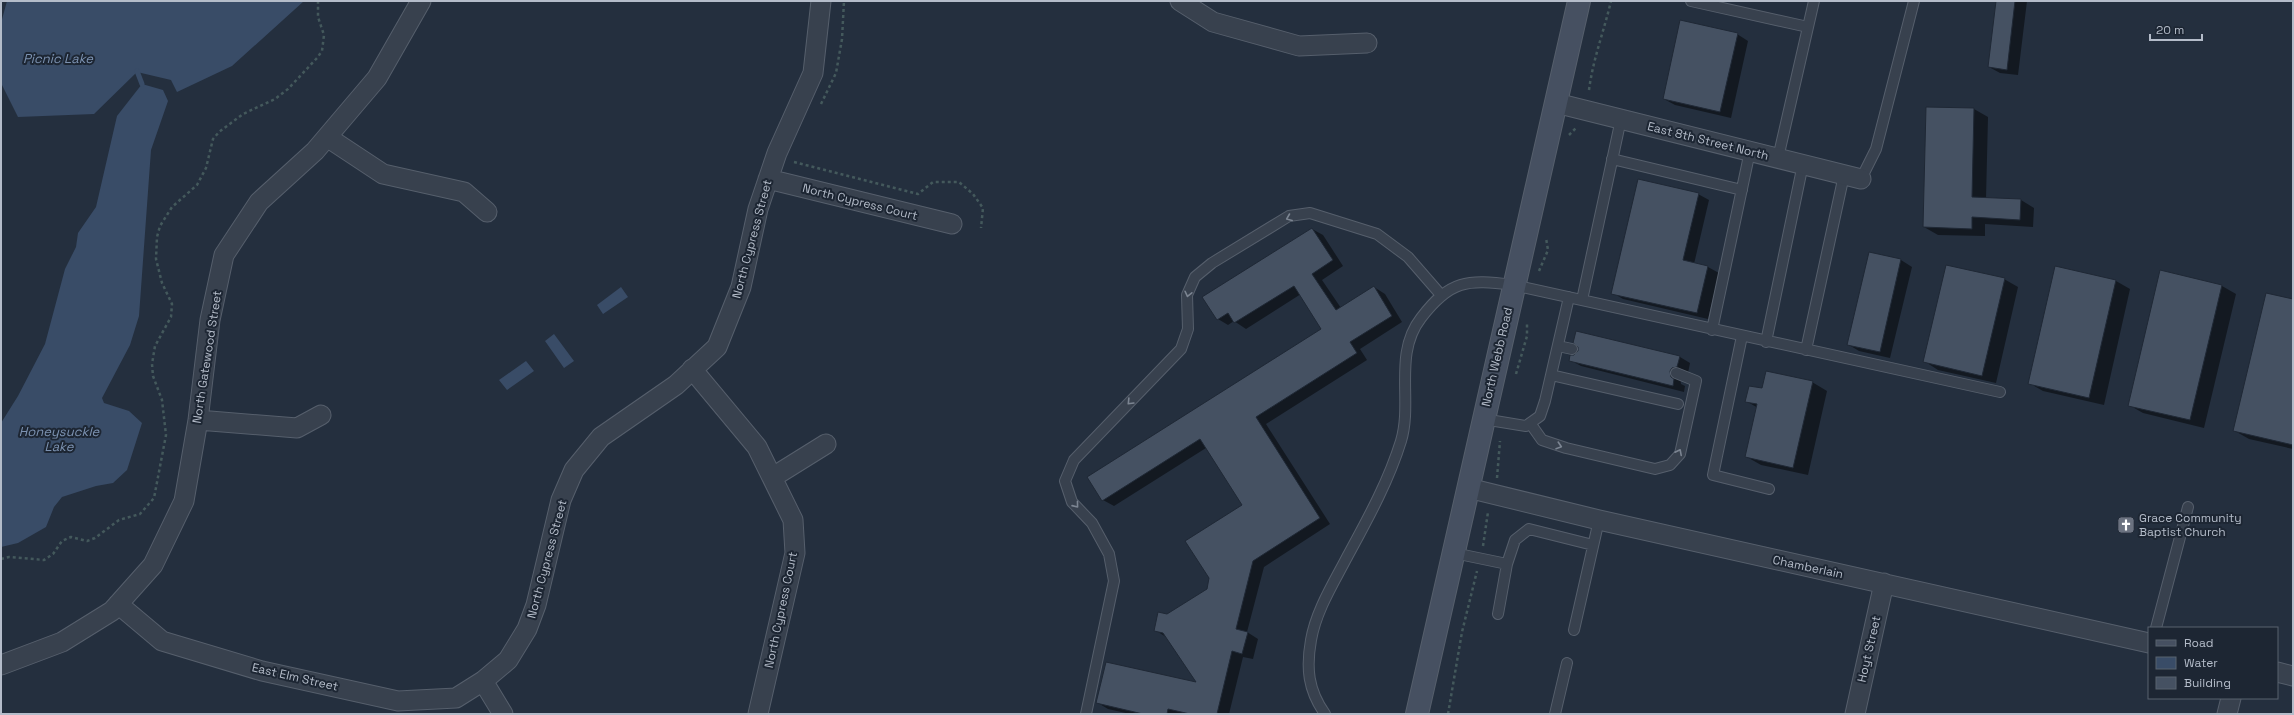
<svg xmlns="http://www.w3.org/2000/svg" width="2294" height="715" viewBox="0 0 2294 715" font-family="'Space Grotesk',sans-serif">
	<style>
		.water { fill: #394c67 }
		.shadow { fill: #0007 }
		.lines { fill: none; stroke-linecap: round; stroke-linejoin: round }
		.stream { stroke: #394c67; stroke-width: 5 }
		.building { fill: #455162; stroke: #1f2835 }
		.lane-casing { stroke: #565f6c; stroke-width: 12 }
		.street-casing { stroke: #565f6c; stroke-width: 21 }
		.secondary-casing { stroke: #565f6c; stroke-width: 24 }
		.path { stroke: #44595c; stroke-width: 2.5; stroke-dasharray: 3 3; stroke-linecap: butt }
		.lane { stroke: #38414e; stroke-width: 10 }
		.street { stroke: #38414e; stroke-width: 19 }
		.secondary { stroke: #465061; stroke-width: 22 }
		.oneway { stroke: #7c8592 }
		.labels { text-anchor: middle; stroke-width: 4; stroke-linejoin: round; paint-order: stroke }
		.street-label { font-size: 12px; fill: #b4bcc9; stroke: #1d2633 }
		.poi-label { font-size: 12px; fill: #b4bcc9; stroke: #1d2633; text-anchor: start }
		.water-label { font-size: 13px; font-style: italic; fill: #7c92b1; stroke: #1d2633 }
	</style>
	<rect width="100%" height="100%" fill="#242f3e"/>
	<!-- water -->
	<path class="water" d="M7 1H304L232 66 177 92 171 80 137 72 94 114 18 117 1 83V23Z
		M142 84 163 90 168 101 151 150 139 316 130 345 102 398 104 403 129 411 142 423 127 470 113 483 96 486 62 497 54 507 46 527 18 543 1 547V423L18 396 45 344 65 269 76 247 78 233 96 207 117 116Z
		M621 287 628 297 603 314 597 305Z
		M554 334 574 361 564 368 545 341Z
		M526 361 534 371 507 390 499 380Z"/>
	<!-- shadow -->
	<path class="shadow" d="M1997 1H2027L2018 75 2000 73 1989 67Z
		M1737 34 1748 41 1731 118 1675 105 1664 99Z
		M1974 109 1988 117 1986 199 2021 200 2034 208 2033 227 1985 224V236L1938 235 1924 227Z
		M1698 194 1709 200 1694 264 1708 267 1719 273 1708 319 1623 299 1613 293Z
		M1312 229 1323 235 1343 266 1322 280 1341 308 1374 287 1385 294 1402 322 1360 349 1367 360 1266 424 1330 524 1264 567 1247 632 1258 639 1253 659 1243 657 1229 714H1130L1108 709 1098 703 1198 684 1166 637 1155 630 1167 615 1208 590 1243 505 1206 448 1114 506 1103 500 1323 329 1301 294 1246 329 1234 321 1228 325 1218 319Z
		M1870 253 1901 260 1912 267 1890 358 1859 351 1849 345Z
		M2055 267 2116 281 2130 289 2104 405 2043 391 2029 383Z
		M2004 279 2018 287 1996 383 1938 370 1924 361Z
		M2222 286 2236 294 2204 428 2143 413 2129 405Z
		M2293 300V449L2249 439 2235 431Z
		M1680 357 1690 363 1688 373 1680 377 1681 384 1685 386 1684 392 1581 366 1570 360Z
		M1812 382 1827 391 1808 475 1761 465 1747 457 1758 408 1746 401Z"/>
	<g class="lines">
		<!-- stream -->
		<path class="stream" d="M137 71 142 84"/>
	</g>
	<!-- building -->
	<path class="building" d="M1996 1H2015L2007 70 1988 67Z
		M1680 20 1738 33 1720 112 1663 99Z
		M1926 107 1974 108 1972 197 2021 199 2020 220 1972 217V229L1923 227Z
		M1638 179 1699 193 1683 260 1708 266 1697 313 1611 294Z
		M1312 228 1333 260 1312 274 1336 310 1374 286 1392 316 1350 342 1357 353 1256 417 1320 518 1253 561 1236 629 1248 632 1242 654 1232 651 1217 714H1190L1168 709 1167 714H1143L1096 703 1106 662 1196 682 1163 633 1154 631 1158 612 1167 614 1207 589 1209 578 1185 541 1242 505 1200 439 1102 501 1087 477 1321 329 1294 286 1234 323 1228 313 1217 320 1202 297Z
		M1869 252 1901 259 1880 352 1847 345Z
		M1946 265 2005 278 1982 376 1923 362Z
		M2055 266 2116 280 2089 398 2028 384Z
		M2160 270 2222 285 2190 420 2128 406Z
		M2266 293 2293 299V445L2233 431Z
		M1576 331 1680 356 1677 367 1672 368 1670 371 1671 377 1674 379 1673 386 1569 361 1570 355H1574L1578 351V347L1573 343Z
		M1766 371 1813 381 1793 468 1745 457 1757 404 1745 402 1749 386 1762 388Z"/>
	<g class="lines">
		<defs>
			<path id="lane" d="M1691 1 1808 27
				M1778 158 1814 1
				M1612 159 1742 190
				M1861 179 1876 149 1914 1
				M1582 300 1621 119
				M1712 330 1750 151
				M1742 336 1713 475 1769 489
				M1766 342 1803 164
				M1558 346 1572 349
				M1806 350 1844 175
				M1551 375 1678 404
				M1483 419 1526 426 1540 416 1545 401 1569 297
				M1530 423 1542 440 1566 448 1655 469 1670 465 1680 454 1696 381 1676 373
				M1454 553 1507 564 1515 540 1529 529 1593 545
				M1498 614 1507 564
				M2156 628 2188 507
				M1574 630 1599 520
				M1086 714 1114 581 1109 554 1092 523 1072 502 1065 481 1074 460 1181 349 1188 329 1187 295 1195 277 1212 263 1289 216 1310 213 1377 234 1408 257 1441 295
				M1325 714C1308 690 1306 668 1311 640 1316 611 1333 584 1346 559 1366 522 1388 483 1401 441 1413 401 1393 354 1421 318 1450 280 1467 279 1513 285L2000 392
				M1555 714 1567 663"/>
			<path id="street" d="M1180 1 1213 22 1299 46 1367 43
				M1556 103 1861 179
				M327 137 383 174 464 192 487 212
				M768 179 952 224
				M692 369 757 447 793 520 795 553 758 714
				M198 420 297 428 321 415
				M773 477 826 444
				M1468 488 1599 520 2149 643
				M118 604 162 641 262 671 398 701 456 698 483 681 508 660 527 629 536 605 561 500 574 470 601 437 676 385 717 347 741 287 758 209 777 153 813 73 821 1
				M1 665 62 642 112 611 153 565 184 501 198 420 210 320 224 255 259 202 315 151 377 78 421 1
				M2277 672 2293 676
				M483 681 503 714
				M1855 714 1884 583
				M2227 714 2231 698"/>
			<path id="secondary" d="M1417 714 1579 1"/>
		</defs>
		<!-- lane casing -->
		<use href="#lane" class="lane-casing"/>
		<!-- street casing -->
		<use href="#street" class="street-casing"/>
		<!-- secondary casing -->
		<use href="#secondary" class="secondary-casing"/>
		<!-- path -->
		<path class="path" d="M1589 90C1593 59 1604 31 1611 1
			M821 104 836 73 842 39 844 1
			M1569 135 1577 127
			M794 162 918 194 933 182H959L973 194 983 208 981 228
			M1539 271 1548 250 1546 238
			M1516 374 1527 336V324
			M1497 478 1500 441
			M1483 546 1488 512
			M1 559 9 557 44 560 53 554 62 541 71 537 87 541 95 538 119 520 140 514 154 498 166 435 162 400 153 376 152 364 155 346 171 317 172 304 162 283 156 259 157 237 160 226 172 207 197 185 206 168 213 139 219 132 243 114 275 99 288 89 317 58 322 51 324 35 318 17V1
			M1448 714 1462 632 1477 571"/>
		<!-- lane -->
		<use href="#lane" class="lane"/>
		<!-- street -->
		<use href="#street" class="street"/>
		<!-- secondary -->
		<use href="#secondary" class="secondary"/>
	</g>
	<!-- one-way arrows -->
	<defs><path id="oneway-chevron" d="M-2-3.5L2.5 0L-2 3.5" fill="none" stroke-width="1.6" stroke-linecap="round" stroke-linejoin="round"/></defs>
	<g class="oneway">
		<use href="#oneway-chevron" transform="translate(1289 218) rotate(158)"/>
		<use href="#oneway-chevron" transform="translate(1188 294) rotate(103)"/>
		<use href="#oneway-chevron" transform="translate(1130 402) rotate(134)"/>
		<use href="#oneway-chevron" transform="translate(1559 446) rotate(18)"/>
		<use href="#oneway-chevron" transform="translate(1679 452) rotate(-63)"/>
		<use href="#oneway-chevron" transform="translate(1076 505) rotate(51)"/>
	</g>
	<!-- icons -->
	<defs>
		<symbol id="church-square" viewBox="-11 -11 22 22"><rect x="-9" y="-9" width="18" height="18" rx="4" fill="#6b7280" stroke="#1d2633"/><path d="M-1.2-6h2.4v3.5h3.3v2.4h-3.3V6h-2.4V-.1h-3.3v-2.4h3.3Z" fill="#fff"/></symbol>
	</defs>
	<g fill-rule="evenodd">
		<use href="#church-square" x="2116" y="515" width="20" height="20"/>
	</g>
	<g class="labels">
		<!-- street labels -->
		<g class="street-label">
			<text transform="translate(1708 141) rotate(14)" y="4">East 8th Street North</text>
			<text transform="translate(860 202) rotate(14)" y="4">North Cypress Court</text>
			<text transform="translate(752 239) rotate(-75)" y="4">North Cypress Street</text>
			<text transform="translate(207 357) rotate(-81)" y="4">North Gatewood Street</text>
			<text transform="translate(1497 357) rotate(-77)" y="4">North Webb Road</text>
			<text transform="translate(547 559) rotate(-75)" y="4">North Cypress Street</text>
			<text transform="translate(1808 567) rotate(12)" y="4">Chamberlain</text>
			<text transform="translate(781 610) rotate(-78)" y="4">North Cypress Court</text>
			<text transform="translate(1869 649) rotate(-77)" y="4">Hoyt Street</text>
			<text transform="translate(295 677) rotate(13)" y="4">East Elm Street</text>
		</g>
		<!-- poi labels -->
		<g class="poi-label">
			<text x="2139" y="522">Grace Community<tspan x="2139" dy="14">Baptist Church</tspan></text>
		</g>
		<!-- water labels -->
		<g class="water-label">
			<text x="58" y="63">Picnic Lake</text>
			<text x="59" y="436">Honeysuckle<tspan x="59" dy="15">Lake</tspan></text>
		</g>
	</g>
	<!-- border -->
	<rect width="2294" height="715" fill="none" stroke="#b4bcc9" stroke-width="4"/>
	<!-- legend -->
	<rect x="2148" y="627" width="130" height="72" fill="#1d2633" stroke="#59626f"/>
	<rect x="2156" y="640" width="20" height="6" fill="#465061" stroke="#59626f"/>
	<text x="2184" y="647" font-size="12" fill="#b4bcc9">Road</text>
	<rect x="2156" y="657" width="20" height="12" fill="#394c67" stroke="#59626f"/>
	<text x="2184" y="667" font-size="12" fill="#b4bcc9">Water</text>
	<rect x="2156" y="677" width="20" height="12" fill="#455162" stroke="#59626f"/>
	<text x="2184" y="687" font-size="12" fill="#b4bcc9">Building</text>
	<!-- scale -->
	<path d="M2150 34v6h52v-6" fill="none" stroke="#b4bcc9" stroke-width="2"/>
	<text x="2156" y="34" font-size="12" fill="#b4bcc9" stroke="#1d2633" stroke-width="3" paint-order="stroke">20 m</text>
</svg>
